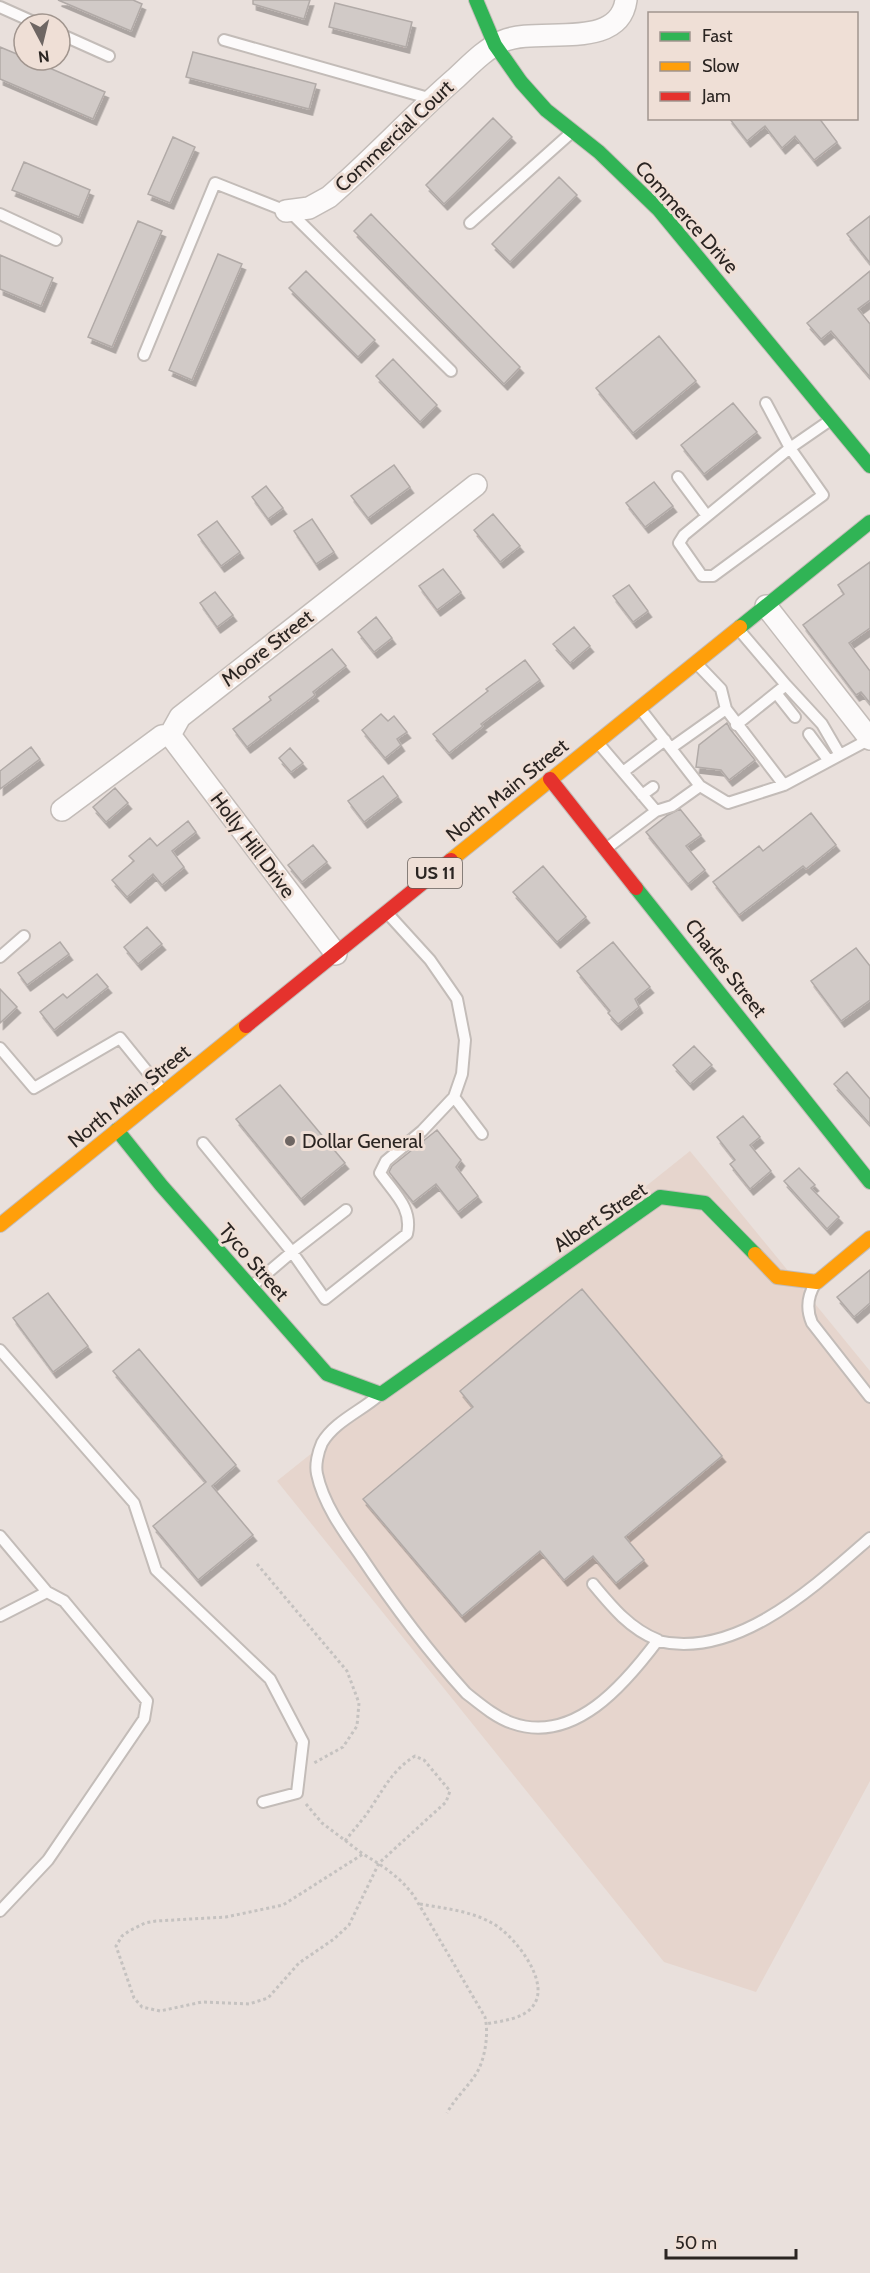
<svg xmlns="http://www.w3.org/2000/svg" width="870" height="2273" viewBox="0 0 870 2273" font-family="Cabin,sans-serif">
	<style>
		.built { fill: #e6d5cd }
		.building { fill: #d1cac7; stroke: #b1aaa7; stroke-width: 1.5; filter: url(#shadow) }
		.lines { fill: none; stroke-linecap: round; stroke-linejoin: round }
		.lane-casing { stroke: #c3bcb8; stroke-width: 14 }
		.street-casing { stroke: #c3bcb8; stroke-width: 24 }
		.fast-casing { stroke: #c3bcb8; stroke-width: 16 }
		.slow-casing { stroke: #c3bcb8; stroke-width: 16 }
		.jam-casing { stroke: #c3bcb8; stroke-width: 16 }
		.path { stroke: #c5c2c0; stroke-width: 3; stroke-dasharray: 3 3; stroke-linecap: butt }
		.lane { stroke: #fcfafa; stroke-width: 10 }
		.street { stroke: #fcfafa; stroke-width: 21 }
		.fast { stroke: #30b455; stroke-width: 14 }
		.slow { stroke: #ff9f0a; stroke-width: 14 }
		.jam { stroke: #e5322d; stroke-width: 14 }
		.poi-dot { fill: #6e6663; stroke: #efdfd6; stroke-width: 2 }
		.labels { text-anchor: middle; stroke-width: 6; stroke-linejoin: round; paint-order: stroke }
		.shield { fill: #efdfd6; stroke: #665d58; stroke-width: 1.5 }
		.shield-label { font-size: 18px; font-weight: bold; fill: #2b2522 }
		.street-label { font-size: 20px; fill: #2b2522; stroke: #efdfd6 }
		.poi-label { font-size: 20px; fill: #2b2522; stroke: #efdfd6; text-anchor: start }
	</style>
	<defs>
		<filter id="shadow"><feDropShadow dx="3.5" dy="6" stdDeviation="0" flood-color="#0004"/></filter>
	</defs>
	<rect width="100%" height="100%" fill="#e9e0dc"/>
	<!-- built -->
	<path class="built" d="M690 1151 870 1371V1781L756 1992 664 1962 277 1481Z"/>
	<!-- building -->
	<path class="building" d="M58 0H133L142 4 131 31Z
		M253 0H310L304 19 253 4Z
		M335 3 412 22 406 47 329 27Z
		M0 47 24 57V60H31L105 92 93 119 0 79Z
		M193 52 316 84 309 109 186 77Z
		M493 118 512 137 444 204 426 185Z
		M729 118H819L837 142 814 160 795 136 782 148 765 126 747 141Z
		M173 137 195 147 170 203 148 194Z
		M24 162 90 190 79 217 12 190Z
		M559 177 577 195 510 262 492 244Z
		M371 214 520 367 504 384 354 231Z
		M870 216V263L847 234Z
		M138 221 162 231 112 347 88 337Z
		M218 254 242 264 192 380 169 370Z
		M0 255 53 278 41 306 0 289Z
		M306 271 375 340 358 357 289 288Z
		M870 271V300L858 309 870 324V377L831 331 821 339 807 323Z
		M659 336 696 381 633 433 596 388Z
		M393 359 437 405 420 422 376 376Z
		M733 403 757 432 704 474 681 445Z
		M394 465 410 487 368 518 351 496Z
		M654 482 673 506 645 527 626 503Z
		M266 486 283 508 268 519 252 497Z
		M493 514 520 546 500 562 474 530Z
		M312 519 334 552 316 564 294 531Z
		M217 521 240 552 221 566 198 535Z
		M870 562V628L849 643 870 671V703L861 692 856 695 803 625 844 594 838 585Z
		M443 569 461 592 437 610 419 586Z
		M629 585 648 611 633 622 613 596Z
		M215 592 233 615 217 627 200 603Z
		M376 617 392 638 374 652 358 632Z
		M574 627 590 646 570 663 553 644Z
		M332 649 346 666 313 692 315 695 247 747 233 729 271 700 269 697Z
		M525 660 540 680 481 724 483 726 449 753 433 734 488 691 486 689Z
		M381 714 388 721 394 716 407 732 397 739 401 745 385 758 362 730Z
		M727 723 730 729 755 760 729 780 721 770 696 767 699 745Z
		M31 747 40 759 0 789V771Z
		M290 748 303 763 291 772 279 758Z
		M383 776 398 796 364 822 348 801Z
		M115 788 128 803 106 822 93 807Z
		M680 809 701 835 686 846 705 870 688 884 646 832 668 815Z
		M811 813 836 845 806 869 803 866 739 915 713 882 759 846 763 851Z
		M188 821 196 832 172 851 184 867 162 885 153 874 127 897 112 880 134 861 129 856 150 838 157 846Z
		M313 845 327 862 302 882 288 865Z
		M543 866 586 917 557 942 513 892Z
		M147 927 162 944 138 964 124 947Z
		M60 942 69 954 27 985 18 973Z
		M613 942 650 987 635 999 639 1007 618 1024 608 1013 610 1011 577 971Z
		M856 948 870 966V1000L841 1021 811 981Z
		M97 974 108 987 54 1030 40 1012 63 994 67 998Z
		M0 989 17 1007 0 1023Z
		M694 1046 712 1065 690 1084 673 1065Z
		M847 1072 870 1099V1124L834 1084Z
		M280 1085 345 1163 301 1199 236 1119Z
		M743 1116 760 1137 750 1145 771 1171 750 1189 730 1164 735 1160 717 1137Z
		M437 1130 461 1160 456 1167 478 1196 458 1212 436 1184 413 1202 389 1172 392 1166Z
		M799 1168 815 1185 811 1188 839 1217 827 1229 784 1181Z
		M870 1270V1303L854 1317 837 1297Z
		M582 1289 722 1456 625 1537 644 1560 616 1583 593 1556 564 1580 540 1551 462 1616 363 1499 473 1407 460 1391Z
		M48 1293 88 1346 53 1372 13 1318Z
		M139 1349 236 1465 212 1486 253 1535 198 1580 153 1526 206 1482 113 1371Z"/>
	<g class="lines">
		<defs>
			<path id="lane" d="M0 7 38 24
				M60 34 109 56
				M224 40 432 99
				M289 211 451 371
				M0 214 56 240
				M470 223 572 132
				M144 355 215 183 286 211
				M766 403 790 448 684 535 679 543 702 576H713L823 495 790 448 832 419
				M678 477 707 516
				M698 665 721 689 726 709 784 785
				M786 685 822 724 840 755
				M776 693 795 717
				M642 711 700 786 672 806 656 811
				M736 725 786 685 740 631
				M809 734 829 761
				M599 744 656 811 607 848
				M671 748 726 709
				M623 772 665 740
				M700 786 728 803 784 785 870 739
				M642 795 653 787
				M0 957 24 936
				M0 1048 34 1088 120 1038 162 1090
				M454 1097 482 1134
				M203 1143 292 1252 346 1210
				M815 1284C807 1297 806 1309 812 1323L870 1397
				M252 1286 292 1252 325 1299 407 1234C413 1208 394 1193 380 1173L386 1161 422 1131 454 1097 462 1074 465 1040 457 999 430 960 389 915
				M0 1350 134 1503 156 1570 270 1679 303 1742 297 1793 263 1802
				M378 1396C361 1411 334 1422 322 1443 318 1452 315 1465 317 1474 323 1503 343 1531 360 1555 392 1603 427 1650 466 1693 480 1704 495 1717 512 1723 574 1745 625 1684 658 1640 630 1629 612 1607 593 1584
				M0 1536 47 1592
				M0 1616 47 1592 64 1601 147 1701 144 1719 48 1860 0 1911
				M658 1641C737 1660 815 1586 870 1538"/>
			<path id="street" d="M286 211 309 208 329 197C373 159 412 116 456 78 470 65 485 49 503 41 538 26 619 52 626 0
				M766 606 870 739
				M170 735 180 717 476 485
				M170 735 336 954
				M62 810 162 736 170 735"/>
			<path id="fast" d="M476 0 495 45 521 82 546 110 599 152 659 210 870 466
				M740 627 870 522
				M636 888 870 1182
				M117 1130 161 1185 327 1374 381 1394 660 1197 705 1203 755 1254"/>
			<path id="slow" d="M451 860 740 627
				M0 1225 246 1026
				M755 1254 777 1277 817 1282 870 1238"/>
			<path id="jam" d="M550 779 636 888
				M246 1026 451 860"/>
		</defs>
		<!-- lane casing -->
		<use href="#lane" class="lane-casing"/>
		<!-- street casing -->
		<use href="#street" class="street-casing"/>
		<!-- fast casing -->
		<use href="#fast" class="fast-casing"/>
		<!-- slow casing -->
		<use href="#slow" class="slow-casing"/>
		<!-- jam casing -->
		<use href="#jam" class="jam-casing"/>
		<!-- path -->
		<path class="path" d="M257 1564 347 1671 359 1703 357 1726 343 1747 314 1763
			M306 1804 322 1823 363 1854
			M345 1841C354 1829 364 1819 372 1806 386 1785 393 1770 415 1756L424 1760 450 1791 446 1802 379 1863 349 1925 334 1939 299 1963 268 1998 249 2004 202 2002 160 2011 142 2007 134 1998 116 1946 122 1936 129 1931 145 1923 156 1921 226 1917 283 1905 363 1854C383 1866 400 1877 414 1896L485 2017C489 2034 485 2060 476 2074 467 2088 455 2098 447 2113
			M420 1904C443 1908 471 1911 492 1923 513 1934 552 1982 533 2006 524 2019 501 2021 486 2024"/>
		<!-- lane -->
		<use href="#lane" class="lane"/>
		<!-- street -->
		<use href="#street" class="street"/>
		<!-- fast -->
		<use href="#fast" class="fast"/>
		<!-- slow -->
		<use href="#slow" class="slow"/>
		<!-- jam -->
		<use href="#jam" class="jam"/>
	</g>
	<!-- markers -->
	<circle class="poi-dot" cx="290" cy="1141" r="6"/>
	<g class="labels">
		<!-- shield labels -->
		<rect class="shield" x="408" y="858" width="54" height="30" rx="4.5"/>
		<g class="shield-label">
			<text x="435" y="879">US 11</text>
		</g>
		<!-- street labels -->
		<g class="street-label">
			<text transform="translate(394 136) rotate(-43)" y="7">Commercial Court</text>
			<text transform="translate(687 217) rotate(48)" y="7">Commerce Drive</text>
			<text transform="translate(267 648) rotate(-38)" y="7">Moore Street</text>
			<text transform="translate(507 790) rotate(-39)" y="7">North Main Street</text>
			<text transform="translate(253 845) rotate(53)" y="7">Holly Hill Drive</text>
			<text transform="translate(726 968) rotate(52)" y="7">Charles Street</text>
			<text transform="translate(129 1096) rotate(-39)" y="7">North Main Street</text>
			<text transform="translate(600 1217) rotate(-34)" y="7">Albert Street</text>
			<text transform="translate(254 1262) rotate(49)" y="7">Tyco Street</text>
		</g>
		<!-- poi labels -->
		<g class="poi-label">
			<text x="302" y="1148">Dollar General</text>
		</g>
	</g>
	<!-- legend -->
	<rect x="648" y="12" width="210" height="108" fill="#efdfd6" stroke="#a1958e" stroke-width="1.5"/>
	<rect x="660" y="32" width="30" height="9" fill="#30b455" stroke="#a1958e" stroke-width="1.5"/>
	<text x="702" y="42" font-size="18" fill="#2b2522">Fast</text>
	<rect x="660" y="62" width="30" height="9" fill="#ff9f0a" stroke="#a1958e" stroke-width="1.5"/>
	<text x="702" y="72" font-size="18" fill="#2b2522">Slow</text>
	<rect x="660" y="92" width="30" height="9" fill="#e5322d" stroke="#a1958e" stroke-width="1.5"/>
	<text x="702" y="102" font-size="18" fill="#2b2522">Jam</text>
	<!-- north arrow -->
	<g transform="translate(42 42) rotate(173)"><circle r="28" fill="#efdfd6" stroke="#a1958e" stroke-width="1.5"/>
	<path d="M0-4.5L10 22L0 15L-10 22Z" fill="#6e6663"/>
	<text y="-9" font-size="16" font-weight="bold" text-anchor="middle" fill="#2b2522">N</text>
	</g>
	<!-- scale -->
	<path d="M666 2249v9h130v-9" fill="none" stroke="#2b2522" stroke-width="3"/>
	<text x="675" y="2249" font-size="18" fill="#2b2522" stroke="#efdfd6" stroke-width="4.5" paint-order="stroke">50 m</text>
</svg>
